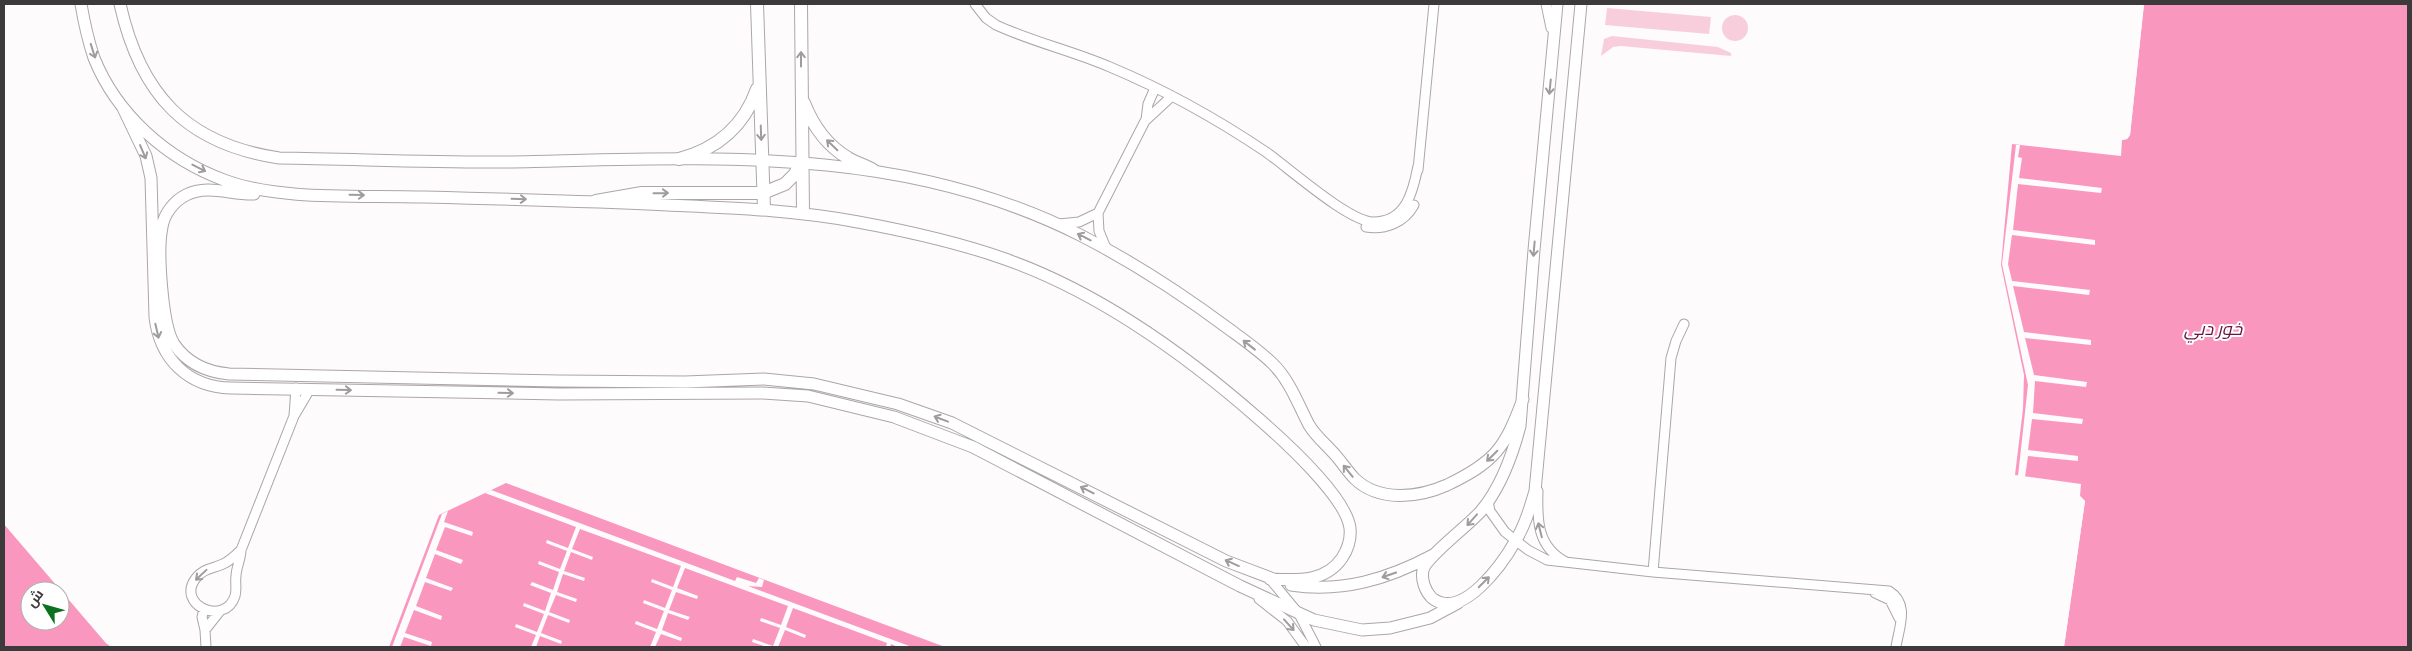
<svg xmlns="http://www.w3.org/2000/svg" width="2412" height="651" viewBox="0 0 2412 651" font-family="Karla,Cairo,sans-serif">
	<style>
		.green { fill: #f8cedd }
		.water { fill: #fa97bf; fill-rule: evenodd }
		.pier { fill: #fefbfc }
		.lines { fill: none; stroke-linecap: round; stroke-linejoin: round }
		.minor-casing { stroke: #aca6a8; stroke-width: 11 }
		.secondary-casing { stroke: #aca6a8; stroke-width: 13 }
		.primary-casing { stroke: #aca6a8; stroke-width: 14 }
		.minor { stroke: #fff; stroke-width: 9 }
		.secondary { stroke: #fff; stroke-width: 11 }
		.primary { stroke: #fff; stroke-width: 12 }
		.oneway { stroke: #9e9c9d }
		.labels { text-anchor: middle; stroke-width: 4; stroke-linejoin: round; paint-order: stroke }
		.water-label { font-size: 18px; font-style: italic; fill: #69133f; stroke: #fff }
	</style>
	<rect width="100%" height="100%" fill="#fefbfc"/>
	<!-- green -->
	<path class="green" d="M1607 8 1711 17 1709 34 1605 25Z
		M1722 28a13 13 0 1 1 26 0a13 13 0 1 1-26 0Z
		M1612 36 1718 47 1731 53V56L1621 46 1613 47 1601 56 1604 39Z"/>
	<!-- water -->
	<path class="water" d="M2144 4H2408V647H2064L2085 501 2080 496 2081 484 2015 475 2023 409 2024 375 2001 265 2012 144 2121 156 2122 140 2127 139 2130 135Z
		M506 483 945 647H389L439 515Z
		M4 524 106 643 111 647H4ZM30 591H60V621H30Z"/>
	<!-- pier -->
	<path class="pier" d="M2142 4H2144L2130 135 2127 139 2122 140 2128 134Z
		M2016 145H2020L2018 157 2022 158 2019 178 2102 188 2101 193 2018 184 2013 230 2095 240V245L2012 235 2008 264 2012 281 2090 290 2089 295 2013 286 2024 332 2091 340V345L2025 338 2034 375 2087 382 2086 387 2035 381 2033 413 2083 419 2082 424 2032 419 2028 450 2078 456V461L2028 456 2025 477 2018 476 2028 385 2002 264Z
		M491 490 735 581 737 577 756 583 759 578 764 580 762 587 748 586 912 647H898L891 644 890 647H886L887 643 793 608 786 627 806 635 805 638 785 630 778 647H767L752 642 753 639 773 646 780 628 760 621 761 618 781 625 788 606 685 568 677 588 698 596 697 599 676 592 669 610 690 617 688 620 668 613 662 630 682 638 681 641 661 634 655 647H650L656 632 635 624 636 621 657 629 664 611 643 603 644 600 665 608 672 590 651 582 652 579 673 587 681 566 580 529 572 549 593 557 592 560 571 552 564 571 585 578 584 581 563 574 557 592 577 599 576 602 556 595 549 612 570 620 569 623 548 615 541 633 562 641 561 644 540 636 536 647H531L536 635 515 627 516 624 537 632 544 614 523 606 524 603 545 611 551 593 530 585 532 582 553 590 559 572 538 564 539 561 560 569 567 551 546 543 547 540 568 548 576 527 485 493Z
		M2080 496 2085 501 2064 647H2062L2083 502Z
		M448 511 444 522 473 532 472 536 445 527 436 550 463 560 461 564 435 554 426 578 453 588 451 591 425 582 416 606 442 616 441 620 414 610 405 633 432 642 431 646 404 637 400 647H392L442 514Z
		M4 521 6 522 114 647 106 643 4 524Z"/>
	<g class="lines">
		<defs>
			<path id="minor" d="M975 4 986 18 996 25C1033 42 1073 51 1110 67 1165 90 1217 119 1266 152 1290 169 1348 221 1373 222 1406 222 1413 192 1418 166
				M1546 4 1551 28
				M1146 120 1148 104 1155 88
				M1418 170 1434 4
				M1059 224 1079 222 1098 213
				M1366 227C1385 230 1404 223 1414 205
				M1106 248 1099 231 1098 213 1145 121 1172 96
				M294 416 296 388
				M1538 491C1537 520 1537 547 1566 562
				M1488 501 1490 511 1505 532 1528 550 1547 560 1653 572 1889 591C1910 604 1899 627 1896 647
				M241 550C235 556 230 561 223 564 212 569 204 568 196 578 175 605 225 627 235 596 237 590 235 582 236 576 236 568 241 559 241 550L294 416 310 389
				M1653 572 1671 358 1676 341 1684 324
				M1270 579 1299 614 1316 647
				M1875 593 1890 600 1899 618
				M1259 599 1287 621 1306 647
				M204 609 202 617 205 630 220 611
				M205 630 206 647"/>
			<path id="secondary" d="M81 4C84 22 88 40 94 58 117 115 167 159 224 180 279 201 361 195 421 197 503 199 586 201 668 205 732 208 795 210 858 222 907 231 957 242 1005 259 1099 292 1185 354 1259 419 1283 440 1346 497 1350 528 1351 538 1348 549 1342 558 1325 583 1296 580 1270 579
				M120 4C140 94 186 144 279 158 357 159 435 163 512 162 708 158 900 144 1080 235 1133 262 1182 294 1229 329 1244 340 1260 351 1273 364 1290 381 1298 404 1309 425 1316 437 1328 446 1337 457 1343 464 1348 472 1355 479 1379 502 1418 498 1447 485 1495 462 1505 448 1523 399
				M1557 4 1534 250 1520 426C1512 457 1501 487 1481 511 1468 526 1426 557 1423 570 1421 580 1425 591 1432 598 1462 622 1503 563 1516 540 1525 525 1530 508 1535 491L1581 4
				M123 108 146 156 151 178 155 317C160 359 188 387 231 388L559 394 763 393 808 396 894 417 973 447 1240 586 1314 620 1362 630 1390 628 1430 618 1458 603
				M254 194C231 195 208 184 186 195 174 201 164 214 162 227 157 250 162 325 174 344 187 363 207 372 229 374L559 381 685 382 764 379 814 384 898 404 952 423 1226 561 1276 580
				M1291 585C1342 593 1388 579 1433 555"/>
			<path id="primary" d="M757 4 764 209
				M801 4 803 213
				M804 103C813 126 826 145 848 158 856 163 865 165 873 170
				M679 159C717 149 744 126 757 89
				M596 201 642 193H763L785 184 795 174 801 162"/>
		</defs>
		<!-- minor casing -->
		<use href="#minor" class="minor-casing"/>
		<!-- secondary casing -->
		<use href="#secondary" class="secondary-casing"/>
		<!-- primary casing -->
		<use href="#primary" class="primary-casing"/>
		<!-- minor -->
		<use href="#minor" class="minor"/>
		<!-- secondary -->
		<use href="#secondary" class="secondary"/>
		<!-- primary -->
		<use href="#primary" class="primary"/>
	</g>
	<!-- one-way arrows -->
	<defs><path id="oneway-shaft" d="M-6 0H5M1.5-3L5.5 0L1.5 3" fill="none" stroke-width="1.6" stroke-linecap="round" stroke-linejoin="round" transform="scale(1.25)"/></defs>
	<g class="oneway">
		<use href="#oneway-shaft" transform="translate(93 51) rotate(72)"/>
		<use href="#oneway-shaft" transform="translate(801 59) rotate(-90)"/>
		<use href="#oneway-shaft" transform="translate(1550 87) rotate(96)"/>
		<use href="#oneway-shaft" transform="translate(761 133) rotate(88)"/>
		<use href="#oneway-shaft" transform="translate(832 145) rotate(-136)"/>
		<use href="#oneway-shaft" transform="translate(143 152) rotate(67)"/>
		<use href="#oneway-shaft" transform="translate(199 168) rotate(27)"/>
		<use href="#oneway-shaft" transform="translate(661 193) rotate(-1)"/>
		<use href="#oneway-shaft" transform="translate(357 195) rotate(1)"/>
		<use href="#oneway-shaft" transform="translate(519 199) rotate(2)"/>
		<use href="#oneway-shaft" transform="translate(1084 237) rotate(-153)"/>
		<use href="#oneway-shaft" transform="translate(1534 249) rotate(95)"/>
		<use href="#oneway-shaft" transform="translate(157 331) rotate(77)"/>
		<use href="#oneway-shaft" transform="translate(1249 345) rotate(-142)"/>
		<use href="#oneway-shaft" transform="translate(344 390) rotate(1)"/>
		<use href="#oneway-shaft" transform="translate(506 393) rotate(1)"/>
		<use href="#oneway-shaft" transform="translate(941 419) rotate(-159)"/>
		<use href="#oneway-shaft" transform="translate(1492 456) rotate(135)"/>
		<use href="#oneway-shaft" transform="translate(1348 471) rotate(-129)"/>
		<use href="#oneway-shaft" transform="translate(1087 490) rotate(-153)"/>
		<use href="#oneway-shaft" transform="translate(1472 520) rotate(132)"/>
		<use href="#oneway-shaft" transform="translate(1540 530) rotate(-104)"/>
		<use href="#oneway-shaft" transform="translate(1232 563) rotate(-156)"/>
		<use href="#oneway-shaft" transform="translate(201 575) rotate(137)"/>
		<use href="#oneway-shaft" transform="translate(1389 575) rotate(161)"/>
		<use href="#oneway-shaft" transform="translate(1484 582) rotate(-45)"/>
		<use href="#oneway-shaft" transform="translate(1289 625) rotate(48)"/>
	</g>
	<g class="labels">
		<!-- water labels -->
		<g class="water-label">
			<text x="2213" y="335">خور دبي</text>
		</g>
	</g>
	<!-- border -->
	<rect width="2412" height="651" fill="none" stroke="#3c3a3b" stroke-width="10"/>
	<!-- north arrow -->
	<g transform="translate(45 606) rotate(307)"><circle r="24" fill="#ffffff" stroke="#b1b0b1"/>
	<path d="M0-4L9 19L0 12L-9 19Z" fill="#0c701f"/>
	<text y="-8" font-size="14" font-weight="bold" text-anchor="middle" fill="#3c3a3b">ش</text>
	</g>
</svg>
